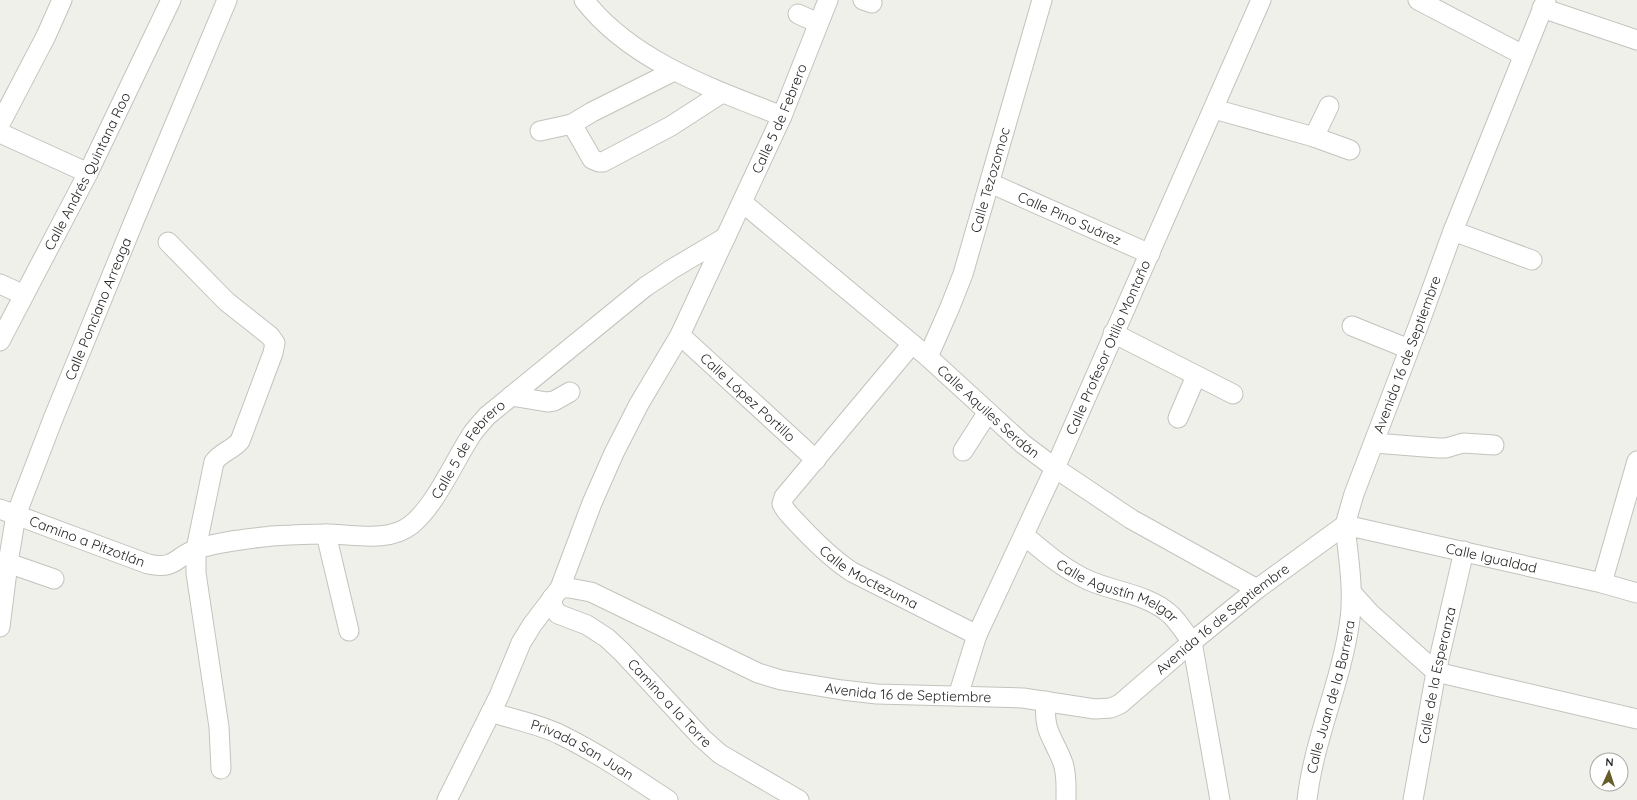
<svg xmlns="http://www.w3.org/2000/svg" width="1637" height="800" viewBox="0 0 1637 800" font-family="Quicksand,sans-serif">
	<style>
		.lines { fill: none; stroke-linecap: round; stroke-linejoin: round }
		.minor-casing { stroke: #c3c2bd; stroke-width: 21 }
		.minor { stroke: #fff; stroke-width: 19 }
		.labels { text-anchor: middle; stroke-width: 4; stroke-linejoin: round; paint-order: stroke }
		.street-label { font-size: 14px; fill: #272624; stroke: #fff }
	</style>
	<rect width="100%" height="100%" fill="#f0f0ea"/>
	<g class="lines">
		<defs>
			<g id="minor">
				<path d="M584 0C631 61 713 89 782 116"/>
				<path d="M863 0 872 3"/>
				<path d="M1418 0 1523 55"/>
				<path d="M1542 8 1637 40"/>
				<path d="M798 14 818 23"/>
				<path d="M1214 109 1314 137 1350 150"/>
				<path d="M0 124 46 36 62 0"/>
				<path d="M572 124 592 159 599 162H603L671 126 722 93"/>
				<path d="M540 131 572 124 592 112 674 71"/>
				<path d="M0 133 88 173"/>
				<path d="M1314 137 1329 106"/>
				<path id="s1" d="M990 183 1150 254"/>
				<path id="s2" d="M743 203 928 357 1023 444 1055 468 1131 519 1257 589"/>
				<path d="M1453 231 1532 260"/>
				<path d="M168 242 227 302 270 336 275 343 273 353 240 441C231 451 221 452 214 462L196 549V573L219 727 221 769"/>
				<path d="M0 284 24 295"/>
				<path d="M1352 326 1409 349"/>
				<path d="M1113 333 1233 394"/>
				<path id="s3" d="M680 335 816 460"/>
				<path id="s4" d="M0 341 88 173 171 0"/>
				<path id="s5" d="M912 344 784 497 782 504C786 513 794 519 800 526 816 543 832 559 852 572L977 635"/>
				<path id="s6" d="M928 357 950 307 963 274 1042 0"/>
				<path d="M511 396 547 402 554 401 570 392"/>
				<path d="M1178 418 1196 376"/>
				<path d="M1374 443 1438 448H1446L1463 443 1494 445"/>
				<path d="M963 451 988 412"/>
				<path id="s7" d="M0 509 148 564C177 570 175 556 197 549 221 541 248 539 272 536 290 535 308 534 326 534 354 534 388 543 411 525 436 505 454 461 472 434 476 428 482 422 487 416L645 287 672 269 726 237"/>
				<path id="s8" d="M1345 525 1602 583 1637 593"/>
				<path d="M326 534 349 631"/>
				<path id="s9" d="M1024 535C1045 553 1065 570 1090 581 1116 592 1150 595 1171 615 1179 623 1185 633 1192 642L1220 800"/>
				<path d="M8 563 54 579"/>
				<path d="M1602 583 1637 461"/>
				<path id="s10" d="M560 588H569L591 592 758 673 781 680 842 690 877 694 1023 698 1095 709 1111 708 1120 704 1192 642 1257 589 1345 525 1354 494 1419 324 1453 231 1546 0"/>
				<path d="M1352 593 1370 613 1436 672 1637 719"/>
				<path id="s11" d="M552 598 553 607 558 614 587 625 607 638 622 652 702 738 720 754 799 800"/>
				<path id="s12" d="M0 627 8 563 16 515 53 419 134 221 227 0"/>
				<path id="s13" d="M958 696 977 635 1055 468 1261 0"/>
				<path d="M1046 701C1043 733 1053 736 1063 763 1067 775 1066 787 1066 800"/>
				<path id="s14" d="M491 712C514 720 539 724 561 735 598 753 633 777 668 800"/>
				<path id="s15" d="M447 800 499 696 521 643 532 625 560 588 592 503 614 453 639 404 680 335 782 116 828 0"/>
				<path id="s16" d="M1307 800C1314 738 1342 681 1350 619 1354 588 1348 556 1345 525"/>
				<path id="s17" d="M1413 800 1436 672 1464 551"/>
			</g>
		</defs>
		<!-- minor casing -->
		<use href="#minor" class="minor-casing"/>
		<!-- minor -->
		<use href="#minor" class="minor"/>
	</g>
	<g class="labels">
		<!-- street labels -->
		<g class="street-label">
			<text dy="5" stroke="none"><textPath href="#s15" startOffset="760">Calle 5 de Febrero</textPath></text>
			<text dy="5" stroke="none"><textPath href="#s4" startOffset="191">Calle Andrés Quintana Roo</textPath></text>
			<text dy="5" stroke="none"><textPath href="#s6" startOffset="188">Calle Tezozomoc</textPath></text>
			<text dy="5" stroke="none"><textPath href="#s1" startOffset="87">Calle Pino Suárez</textPath></text>
			<text dy="5" stroke="none"><textPath href="#s12" startOffset="335">Calle Ponciano Arreaga</textPath></text>
			<text dy="5" stroke="none"><textPath href="#s13" startOffset="380">Calle Profesor Otilio Montaño</textPath></text>
			<text dy="5" stroke="none"><textPath href="#s10" startOffset="1052">Avenida 16 de Septiembre</textPath></text>
			<text dy="5" stroke="none"><textPath href="#s3" startOffset="92">Calle López Portillo</textPath></text>
			<text dy="5" stroke="none"><textPath href="#s2" startOffset="322">Calle Aquiles Serdán</textPath></text>
			<text dy="5" stroke="none"><textPath href="#s7" startOffset="524">Calle 5 de Febrero</textPath></text>
			<text dy="5" stroke="none"><textPath href="#s7" startOffset="93">Camino a Pitzotlán</textPath></text>
			<text dy="5" stroke="none"><textPath href="#s8" startOffset="150">Calle Igualdad</textPath></text>
			<text dy="5" stroke="none"><textPath href="#s5" startOffset="322">Calle Moctezuma</textPath></text>
			<text dy="5" stroke="none"><textPath href="#s9" startOffset="110">Calle Agustín Melgar</textPath></text>
			<text dy="5" stroke="none"><textPath href="#s10" startOffset="716">Avenida 16 de Septiembre</textPath></text>
			<text dy="5" stroke="none"><textPath href="#s17" startOffset="127">Calle de la Esperanza</textPath></text>
			<text dy="5" stroke="none"><textPath href="#s10" startOffset="369">Avenida 16 de Septiembre</textPath></text>
			<text dy="5" stroke="none"><textPath href="#s16" startOffset="106">Calle Juan de la Barrera</textPath></text>
			<text dy="5" stroke="none"><textPath href="#s11" startOffset="163">Camino a la Torre</textPath></text>
			<text dy="5" stroke="none"><textPath href="#s14" startOffset="99">Privada San Juan</textPath></text>
		</g>
	</g>
	<!-- north arrow -->
	<g transform="translate(1609 772) rotate(3)"><circle r="19" fill="#ffffff" stroke="#a9a8a7"/>
	<path d="M0-3L7 15L0 10L-7 15Z" fill="#665d2a"/>
	<text y="-6" font-size="11" font-weight="bold" text-anchor="middle" fill="#272624">N</text>
	</g>
</svg>
